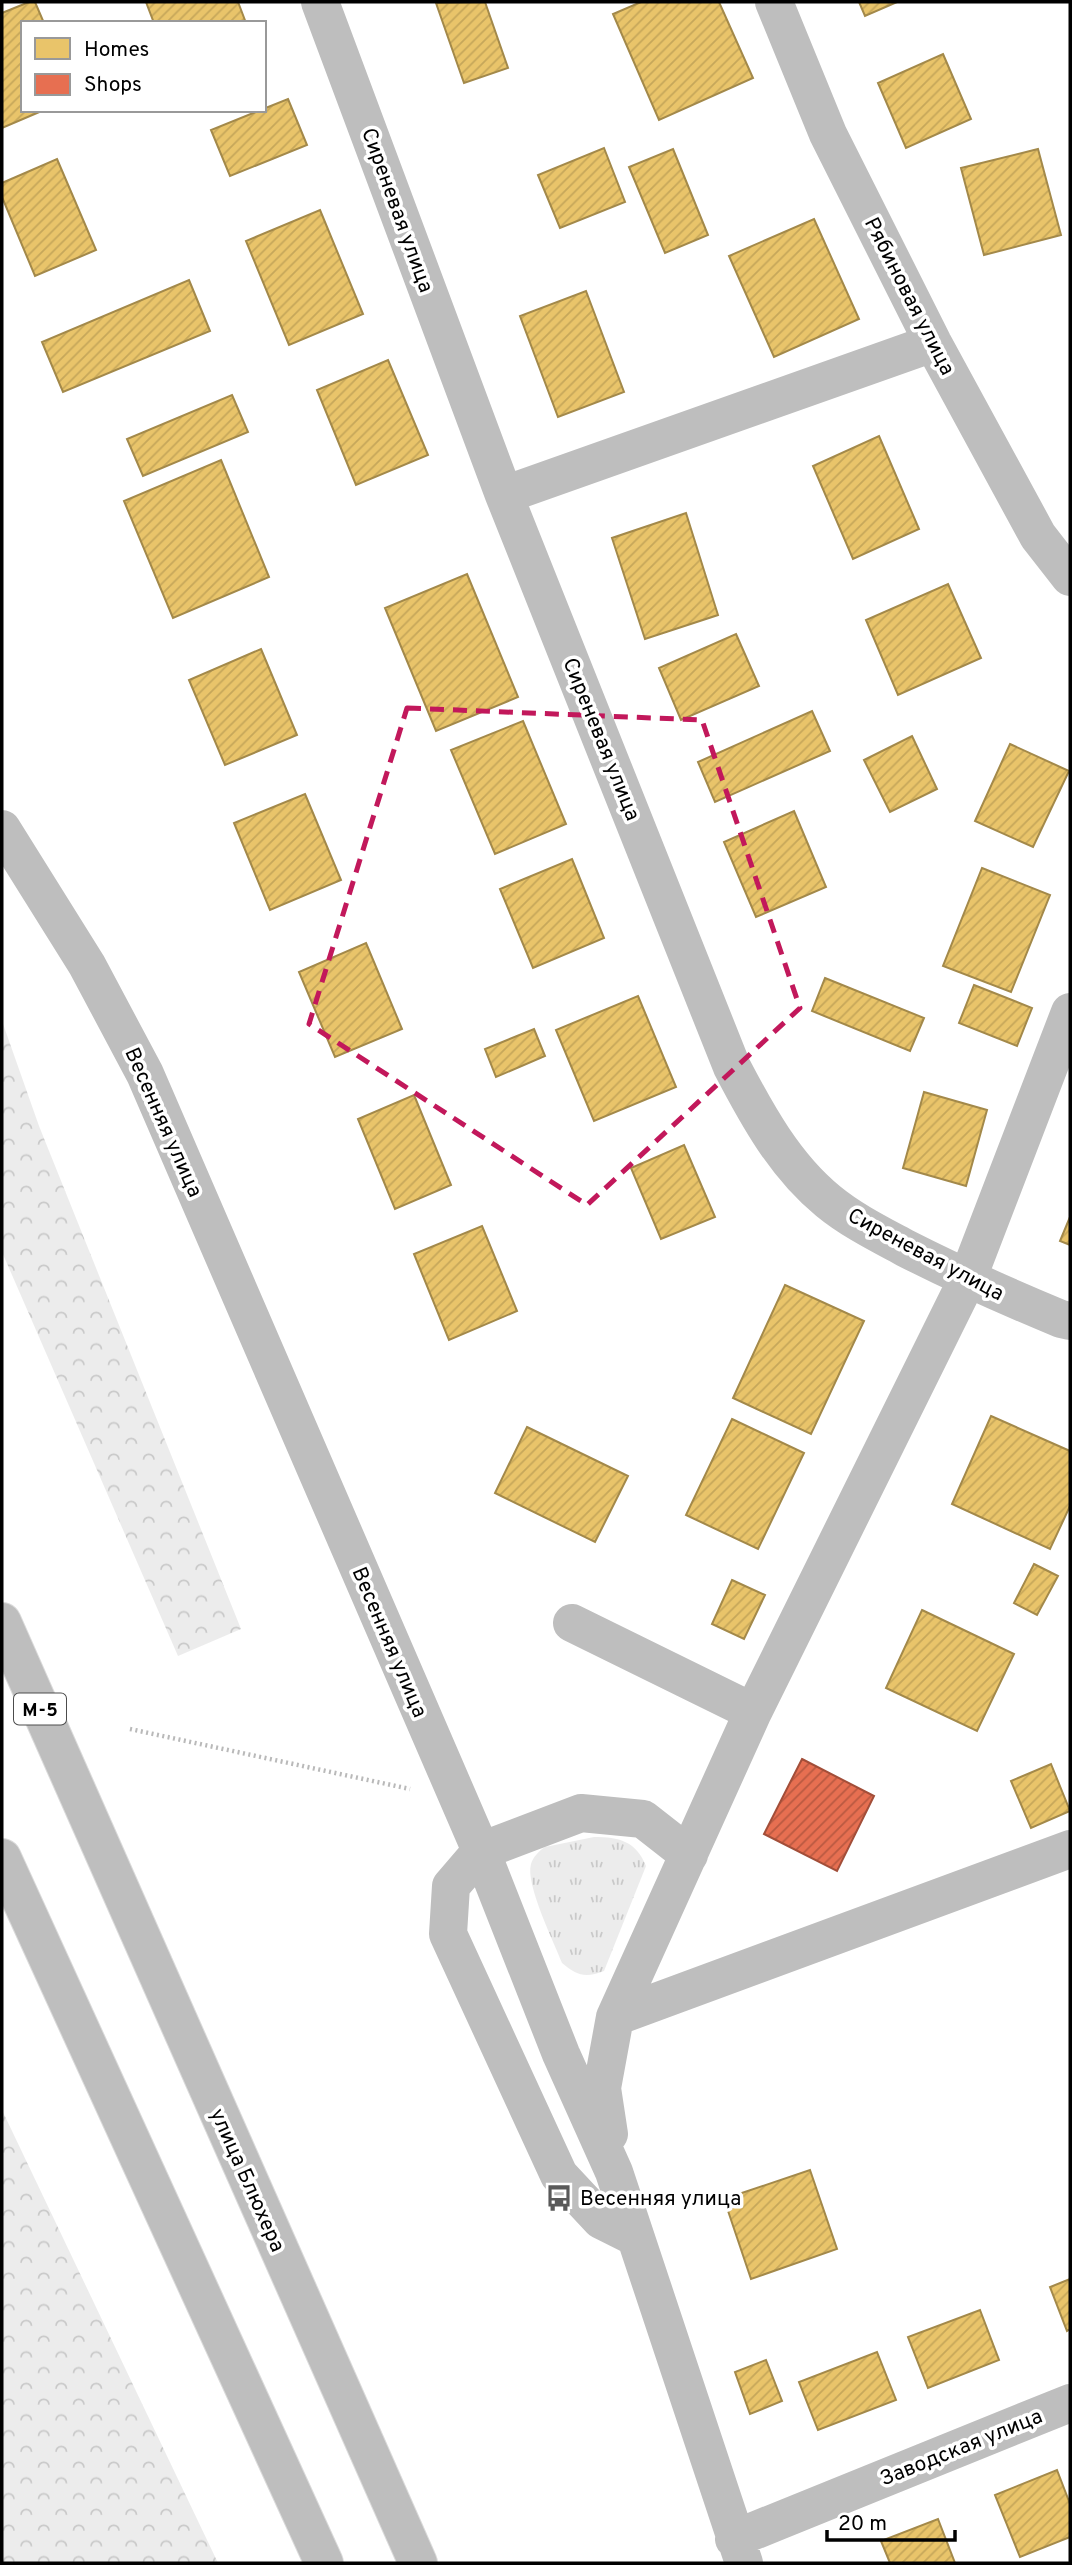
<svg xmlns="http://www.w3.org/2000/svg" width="1072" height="2565" viewBox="0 0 1072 2565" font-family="Overpass,sans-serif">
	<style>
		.grass { fill: url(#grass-tufts) }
		.forest { fill: url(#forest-crowns) }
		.homes { fill: url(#homes-hatch); stroke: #a3894a; stroke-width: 2 }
		.shops { fill: url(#shops-hatch); stroke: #a24e39; stroke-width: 2 }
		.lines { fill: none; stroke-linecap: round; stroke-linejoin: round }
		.major-casing { stroke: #dbdbdb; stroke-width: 40 }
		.path { stroke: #b9b9b9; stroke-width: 4.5; stroke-dasharray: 2 3.5; stroke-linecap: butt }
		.minor { stroke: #bebebe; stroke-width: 38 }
		.major { stroke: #bebebe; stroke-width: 38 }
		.marked { fill: none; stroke: #c2185b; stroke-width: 5; stroke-dasharray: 14 9; stroke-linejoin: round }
		.labels { text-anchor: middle; stroke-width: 7; stroke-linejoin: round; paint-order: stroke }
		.shield { fill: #fff; stroke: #4c4c4c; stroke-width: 2 }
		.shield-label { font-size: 19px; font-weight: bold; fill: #000 }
		.street-label { font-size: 21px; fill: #000; stroke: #fff }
		.poi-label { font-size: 21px; fill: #000; stroke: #fff; text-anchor: start }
	</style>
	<defs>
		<pattern id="grass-tufts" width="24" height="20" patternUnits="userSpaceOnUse" patternTransform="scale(1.75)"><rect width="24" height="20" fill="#ececec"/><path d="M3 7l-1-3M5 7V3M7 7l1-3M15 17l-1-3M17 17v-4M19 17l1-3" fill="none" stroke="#c9c9c9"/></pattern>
		<pattern id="forest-crowns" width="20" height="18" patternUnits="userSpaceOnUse" patternTransform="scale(1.75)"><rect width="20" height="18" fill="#ececec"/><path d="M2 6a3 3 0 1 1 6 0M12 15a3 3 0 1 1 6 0" fill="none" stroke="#c9c9c9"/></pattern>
		<pattern id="homes-hatch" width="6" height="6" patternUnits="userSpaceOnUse" patternTransform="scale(1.75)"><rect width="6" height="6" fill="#e9c46a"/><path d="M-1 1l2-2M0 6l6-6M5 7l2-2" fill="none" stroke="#c6a75a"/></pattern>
		<pattern id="shops-hatch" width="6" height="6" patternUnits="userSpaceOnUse" patternTransform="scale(1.75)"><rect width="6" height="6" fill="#e76f51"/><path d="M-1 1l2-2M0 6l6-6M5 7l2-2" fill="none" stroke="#b95941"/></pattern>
	</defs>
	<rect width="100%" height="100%" fill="#fff"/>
	<!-- grass -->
	<path class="grass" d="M594 1837C619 1837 636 1841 646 1866L604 1971C586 1978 577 1976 562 1963 554 1942 525 1884 531 1864 533 1857 539 1851 545 1847Z"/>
	<!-- forest -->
	<path class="forest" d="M2 1021 39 1126 241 1629 178 1656 2 1252Z
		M2 2110 218 2563H2Z"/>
	<!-- homes -->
	<path class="homes" d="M29 2H35L44 23H23V110H44L2 128V13Z
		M146 2H238L246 23H154Z
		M485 2 508 68 464 83 436 3Z
		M641 2H719L753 78 659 120 613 14Z
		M859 2H897L865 16Z
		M943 54 971 119 906 148 878 83Z
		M288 99 307 145 230 176 211 130Z
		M604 148 625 202 560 228 538 175Z
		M673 149 708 235 665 253 629 167Z
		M1038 149 1061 235 984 255 961 168Z
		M57 159 96 250 35 276 2 197V183Z
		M320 210 363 314 289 345 246 241Z
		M814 219 859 319 774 357 729 256Z
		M189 280 210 331 63 392 42 342Z
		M586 291 624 392 558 417 520 316Z
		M388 360 428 455 356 485 317 390Z
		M232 395 248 432 143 476 127 439Z
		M879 436 919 529 853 559 813 466Z
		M221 460 269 577 173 618 124 501Z
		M686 513 718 615 645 639 612 538Z
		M467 574 518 697 436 731 385 608Z
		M948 584 981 658 898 695 866 620Z
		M736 634 759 686 681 720 659 668Z
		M261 649 297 735 225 765 189 680Z
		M812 711 830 751 715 802 698 762Z
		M523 721 566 824 495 854 451 750Z
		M912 736 937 789 890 812 864 760Z
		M1010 744 1069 771 1033 847 975 821Z
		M305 794 341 880 270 910 234 823Z
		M794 811 826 887 756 917 724 842Z
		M572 859 604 938 533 968 500 889Z
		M982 868 1050 895 1011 992 943 966Z
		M366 943 402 1029 335 1057 299 972Z
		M825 978 924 1018 910 1051 812 1011Z
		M974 985 1032 1008 1017 1046 959 1023Z
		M638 996 676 1087 594 1121 556 1030Z
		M534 1029 545 1056 496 1077 485 1049Z
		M924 1092 987 1110 966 1186 903 1168Z
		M414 1095 451 1185 395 1209 358 1119Z
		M684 1145 715 1217 661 1239 631 1168Z
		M1070 1217V1245L1060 1241Z
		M482 1226 517 1311 449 1340 414 1254Z
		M785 1285 864 1321 811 1434 733 1398Z
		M991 1416 1070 1451V1506L1050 1549 952 1504Z
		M732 1419 804 1453 758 1549 686 1515Z
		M527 1427 628 1476 595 1542 495 1493Z
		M1034 1564 1058 1576 1037 1615 1014 1603Z
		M732 1580 765 1595 744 1639 712 1624Z
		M922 1610 1014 1654 977 1731 886 1688Z
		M1051 1764 1070 1811 1031 1828 1011 1781Z
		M810 2170 837 2249 751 2279 724 2199Z
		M1070 2279V2329L1067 2331 1050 2287Z
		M980 2310 999 2360 928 2388 908 2337Z
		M877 2352 896 2400 818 2430 799 2382Z
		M766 2360 782 2401 750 2414 735 2372Z
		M1057 2470 1070 2504V2537L1020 2557 995 2495Z
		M938 2519 955 2563H890L881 2541Z"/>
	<!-- shops -->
	<path class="shops" d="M802 1759 874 1796 837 1871 764 1834Z"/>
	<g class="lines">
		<defs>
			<path id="major" d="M2 1622 418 2563
				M2 1858 324 2563"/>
		</defs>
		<!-- major casing -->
		<use href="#major" class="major-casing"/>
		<!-- path -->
		<path class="path" d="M130 1729 410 1789"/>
		<!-- minor -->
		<path class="minor" d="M320 2 504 495 732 1067C757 1115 785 1166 828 1201 851 1220 879 1234 905 1248 956 1274 1008 1297 1061 1319L1070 1321
			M774 2 828 134 933 343 1038 536 1070 577
			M504 495 933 343
			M2 829 87 965 145 1074 481 1851 561 2054 614 2172 744 2563
			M572 1623 753 1712
			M615 2017 1070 1849
			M609 2134 602 2088 615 2017 753 1712 967 1280 1070 1012
			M635 2237 601 2220 559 2175 448 1934 451 1886 481 1851 581 1813 643 1819 689 1855
			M734 2539 1070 2403"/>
		<!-- major -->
		<use href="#major" class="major"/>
	</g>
	<!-- marked area -->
	<path class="marked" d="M407 708 702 720 800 1008 587 1205 309 1024Z"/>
	<!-- icons -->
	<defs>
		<symbol id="bus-bare" viewBox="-9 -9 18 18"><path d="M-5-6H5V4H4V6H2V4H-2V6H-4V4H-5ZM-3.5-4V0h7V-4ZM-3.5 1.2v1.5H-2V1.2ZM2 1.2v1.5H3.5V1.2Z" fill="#595959" stroke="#fff" stroke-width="2.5" paint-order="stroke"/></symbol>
	</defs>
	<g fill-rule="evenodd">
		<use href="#bus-bare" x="540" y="2179" width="38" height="38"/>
	</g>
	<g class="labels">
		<!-- shield labels -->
		<rect class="shield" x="14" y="1693.5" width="52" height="31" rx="5"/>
		<g class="shield-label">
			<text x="40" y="1716">М-5</text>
		</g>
		<!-- street labels -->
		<g class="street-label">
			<text transform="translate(398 210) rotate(70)" y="7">Сиреневая улица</text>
			<text transform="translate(910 296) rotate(63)" y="7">Рябиновая улица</text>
			<text transform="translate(602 739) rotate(68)" y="7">Сиреневая улица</text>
			<text transform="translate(164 1122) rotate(66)" y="7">Весенняя улица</text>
			<text transform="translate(926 1254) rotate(28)" y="7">Сиреневая улица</text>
			<text transform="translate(390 1642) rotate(67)" y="7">Весенняя улица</text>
			<text transform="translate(248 2180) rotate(66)" y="7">улица Блюхера</text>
			<text transform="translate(961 2447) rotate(-22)" y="7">Заводская улица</text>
		</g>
		<!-- poi labels -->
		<g class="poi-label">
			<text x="580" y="2205">Весенняя улица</text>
		</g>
	</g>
	<!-- border -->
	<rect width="1072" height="2565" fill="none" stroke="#000000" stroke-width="7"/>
	<!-- legend -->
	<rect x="21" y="21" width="245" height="91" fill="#ffffff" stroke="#999999" stroke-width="2"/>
	<rect x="35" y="38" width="35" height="21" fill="#e9c46a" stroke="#999999" stroke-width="2"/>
	<text x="84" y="56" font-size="21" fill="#000000">Homes</text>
	<rect x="35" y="74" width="35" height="21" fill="#e76f51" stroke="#999999" stroke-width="2"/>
	<text x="84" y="91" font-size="21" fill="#000000">Shops</text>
	<!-- scale -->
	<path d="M827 2530v10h128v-10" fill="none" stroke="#000000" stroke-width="3.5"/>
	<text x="838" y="2530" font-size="21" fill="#000000" stroke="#ffffff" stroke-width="5" paint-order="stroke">20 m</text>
</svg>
